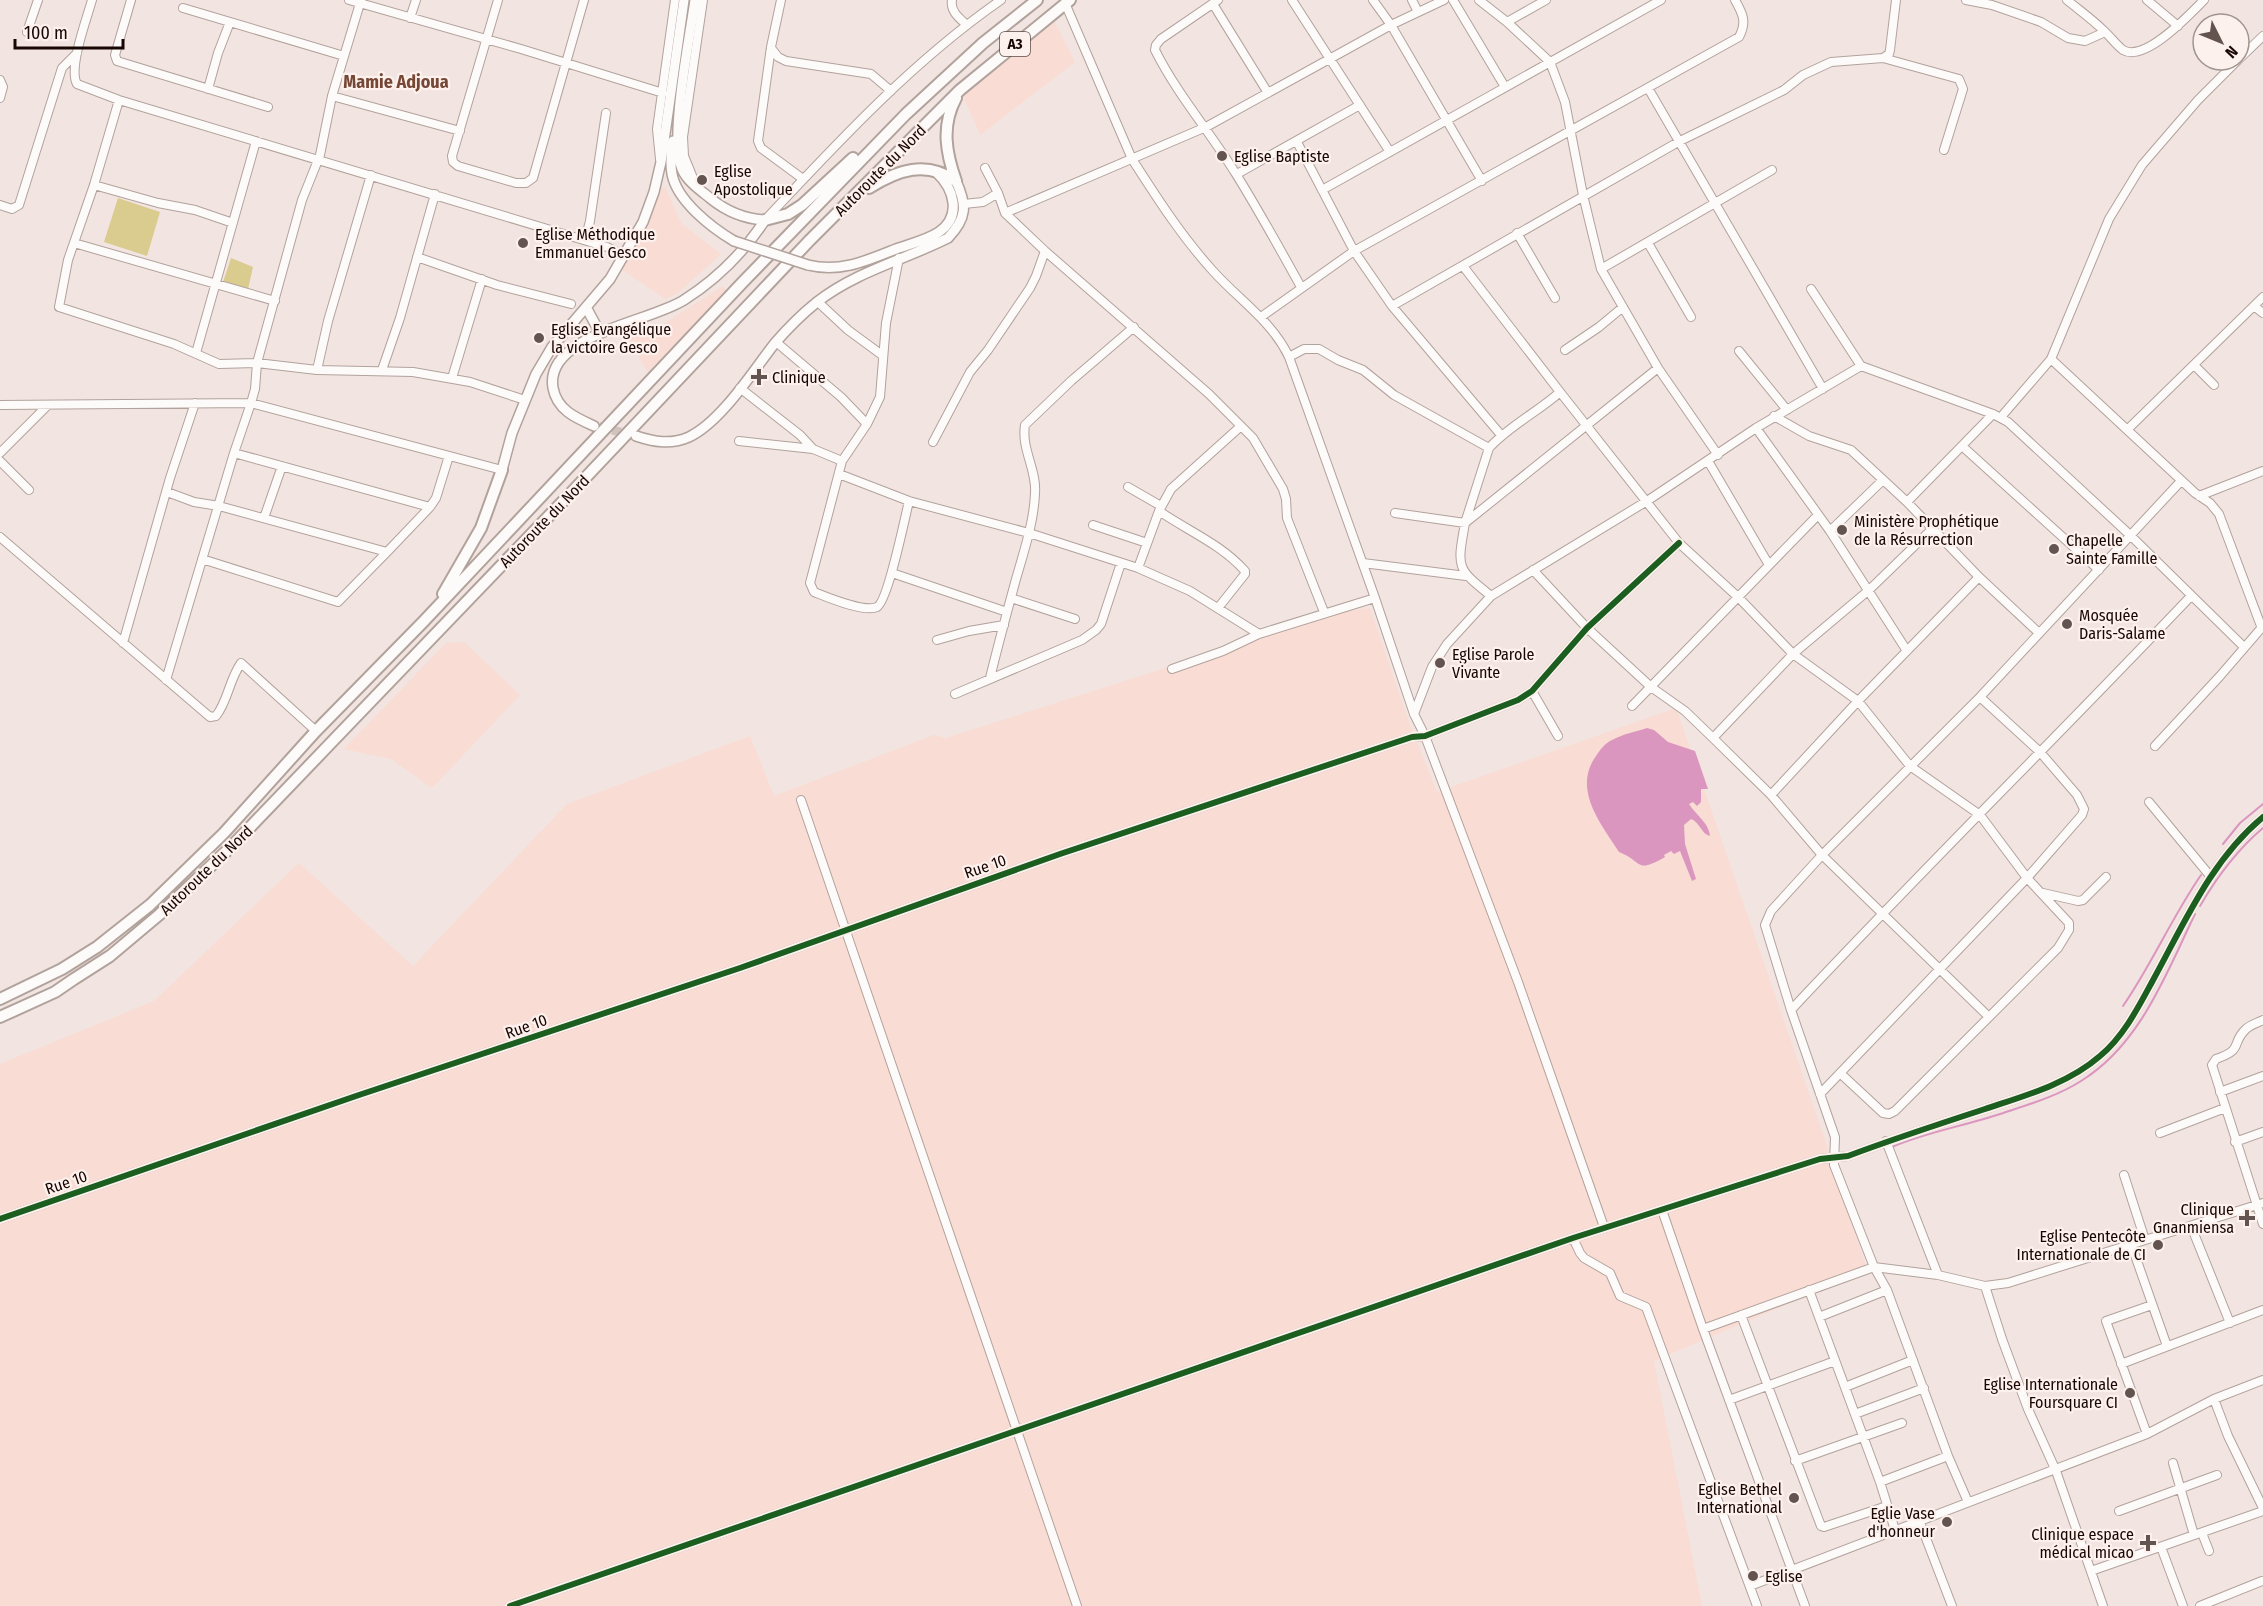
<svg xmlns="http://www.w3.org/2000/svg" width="2263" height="1606" viewBox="0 0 2263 1606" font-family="'Fira Sans Condensed',sans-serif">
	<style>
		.built { fill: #f9dcd3 }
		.green { fill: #dacb8e }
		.water { fill: #db96c0 }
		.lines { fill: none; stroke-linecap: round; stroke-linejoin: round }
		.stream { stroke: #db96c0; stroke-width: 2 }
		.major-tunnel { stroke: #d1c3bf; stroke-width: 9; stroke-dasharray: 9 4.5; stroke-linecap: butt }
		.minor-casing { stroke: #b2a29c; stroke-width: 10 }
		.major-casing { stroke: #b2a29c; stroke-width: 12 }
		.highway-casing { stroke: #b2a29c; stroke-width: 14 }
		.minor { stroke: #fdfbfa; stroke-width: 8 }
		.major { stroke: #fdfbfa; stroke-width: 9 }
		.highway { stroke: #fdfbfa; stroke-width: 10 }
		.major-bridge-casing { stroke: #b2a29c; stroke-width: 12; stroke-linecap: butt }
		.major-bridge { stroke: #fdfbfa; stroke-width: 9 }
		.cycleway-casing { stroke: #fdf1ed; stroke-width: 10 }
		.cycleway { stroke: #1b5e20; stroke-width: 6 }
		.poi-dot { fill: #645450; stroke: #fdf1ed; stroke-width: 2 }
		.labels { text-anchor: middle; stroke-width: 4.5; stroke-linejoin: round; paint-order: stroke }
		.shield { fill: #fdf1ed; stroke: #5d4c48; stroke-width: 1.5 }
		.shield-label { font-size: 15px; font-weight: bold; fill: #180602 }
		.poi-label { font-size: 16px; fill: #180602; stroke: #fdf1ed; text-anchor: start }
		.street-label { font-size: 16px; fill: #180602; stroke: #fdf1ed }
		.neighbourhood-label { font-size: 18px; font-weight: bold; fill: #764735; stroke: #fdf1ed }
	</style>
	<rect width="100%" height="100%" fill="#f2e4e0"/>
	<!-- built -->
	<path class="built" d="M1055 22 1075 62 980 135 963 96Z
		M665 187 681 223 721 254 678 293 665 299 621 269 659 189Z
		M723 286 726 291 648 372 627 338 665 323Z
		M1370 608 1409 722 1437 792 1676 708 1825 1140 1867 1270 1654 1361 1702 1606H0V1064L154 1001 299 863 413 966 567 804 750 736 774 796 934 735 946 738 1294 627 1348 611Z
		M464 642 520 695 432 788 391 759 344 749 446 643Z"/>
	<!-- green -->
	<path class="green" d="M118 198 160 212 147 256 104 242Z
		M231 258 253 267 248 289 223 282Z"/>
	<!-- water -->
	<path class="water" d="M1647 728 1654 730 1668 742 1695 751 1708 789H1701V802L1697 806 1693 802 1689 804C1696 815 1709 823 1710 836 1701 834 1700 822 1691 819L1684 825 1685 844 1696 879 1692 881 1680 851 1674 854 1671 851 1664 855 1665 857C1635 874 1644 862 1619 852 1601 824 1572 789 1596 756 1600 750 1605 743 1612 740 1623 734 1635 732 1647 728Z"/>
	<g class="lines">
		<!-- stream -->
		<path class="stream" d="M2223 844 2240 823 2263 804
			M2200 906C2217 877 2238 849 2263 828
			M2123 1006C2152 964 2172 917 2201 875
			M1892 1147C1927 1132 1964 1126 2000 1114 2027 1105 2058 1096 2081 1081 2140 1045 2166 974 2195 914"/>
		<!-- major-tunnel -->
		<path class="major-tunnel" d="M599 427 633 435"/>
		<defs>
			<path id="minor" d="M92 0C87 18 68 68 77 84L119 100 607 247 625 256
				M131 0 115 55 117 61 268 107
				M349 0 521 49 663 93
				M361 0 332 96 320 155 302 200 257 363 255 389 251 403 502 470
				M498 0 452 156 453 162 458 166 516 183H526L533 178 584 0
				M781 0 771 47 758 141 761 148 803 179
				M952 0C950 11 959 18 967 25
				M1218 0 1161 39 1156 45 1155 50C1177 94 1210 132 1236 174 1259 211 1280 249 1301 287
				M1292 0 1390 152
				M1373 0 1391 25 1482 181
				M1412 0 1418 12
				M1453 0 1505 87
				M1479 0 1507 22 1550 62 1565 102 1583 195 1601 269 1658 368 1718 455
				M1966 0 1992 5 2041 22 2068 38 2085 41 2105 32
				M2067 0C2079 10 2092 19 2103 30 2110 36 2116 45 2123 50 2145 63 2190 14 2204 0
				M2147 0 2178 26
				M1065 3 1132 159C1157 198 1182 237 1213 271 1239 300 1272 321 1289 357L1304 349H1319L1338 360 1363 370 1394 395 1489 448C1510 425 1538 412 1560 392L1463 266
				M1213 4 1268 93
				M183 8 344 56
				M410 18 416 0
				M1507 22 1546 0
				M27 32 38 0
				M771 48 778 57 786 61 871 74 891 91
				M1883 58 1889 54 1890 50 1896 0
				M2239 59 2263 36
				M0 80 3 87 0 98
				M1648 88 1823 389
				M208 89 218 53 230 22
				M332 96 460 131
				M119 100 94 185 68 260 59 307 174 344 219 364 257 363 317 370 413 372 470 382 525 400
				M1297 142 1354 251 1392 306 1501 435
				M660 159 657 129 675 0
				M985 168 998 193
				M1237 174 1360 105
				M695 183 684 156 683 137 703 0
				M94 185 158 203 195 210 233 223
				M1322 190 1661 0
				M964 204 983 202 998 193 1005 213 1045 251 1209 394 1253 438 1283 489 1286 499 1287 518 1324 612
				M0 205 12 209 19 205 62 68 77 53
				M1005 213 1206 127 1391 25 1444 0
				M765 220C838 142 913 61 1001 0
				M1517 233 1555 298
				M585 240 590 221 606 113
				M74 243 275 301
				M1648 243 1691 317
				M417 257 497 285 571 304
				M899 258 886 323 880 397 867 424 842 461 810 583 814 592C827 597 864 613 877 607 888 601 905 517 909 501
				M1601 269 1772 170
				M1811 289 1861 366 1993 414 2008 422 2130 535 2244 647
				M818 302 848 330 882 355
				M1392 306 1680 141 1784 90 1803 75 1831 62 1883 58 1959 79 1963 89 1944 150
				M2254 306 2263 313
				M1261 317 1354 251 1739 37C1747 22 1743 14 1735 0
				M776 342 841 397 867 424
				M1565 350 1599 327 1623 307
				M1739 351 1787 410
				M196 353 256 141
				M1289 357 1375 598 1414 714 1425 736 1518 982 1604 1227
				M2051 359 2195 493 2210 503 2219 514 2261 626
				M2194 365 2214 385
				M317 370 328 321 371 175
				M382 370 400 318 435 194
				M452 378 482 279
				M740 388 800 435 813 449
				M1560 392 1679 543 1739 598 1793 654 1858 701 1910 766 1980 815 2027 878 2069 923V930L2058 948 1895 1111 1889 1114 1883 1113 1840 1073
				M0 405 251 403 234 453
				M1774 416 1809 436 1851 450 1907 502 1979 577 2039 633
				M2001 417 2051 359 2109 219 2142 165 2198 100 2238 60
				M1756 428 1830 531 1907 651
				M2128 429 2263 297
				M739 441 813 449 842 461
				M933 442 970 372 988 350 1030 288 1036 276 1045 251
				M1962 446 2099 570
				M0 453 48 405
				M0 461 29 490
				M1708 461 1769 565
				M839 474 909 501 1029 533 1138 568 1190 591 1259 634
				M1128 487 1161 506
				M167 492 194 502 219 506 387 552 338 602 202 559
				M2199 496 2263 471
				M1907 502 1993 414
				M1159 511C1188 531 1221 544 1245 571V574L1218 608
				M1395 513 1465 523 1489 448
				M264 518 282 466
				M1093 525 1147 543
				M1830 531 1883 480
				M0 537 210 717 216 716C228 701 229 680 241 663L316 731
				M387 552 430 507 436 498 449 456
				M1363 563 1466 576
				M1138 568 1159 511 1171 489 1241 426
				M1533 570 1587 628 1651 687 1685 711 1713 738 1771 795 1822 855 1988 1016
				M892 573 1007 612
				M1491 596C1456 568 1457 568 1465 523L1658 368
				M1011 598 1075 619
				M937 640 969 631 1004 625
				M123 643 170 478 195 403
				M1172 669 1223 651 1259 634 1375 598
				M990 678C998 645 1007 612 1016 579 1024 551 1034 522 1035 493 1037 470 1021 449 1025 425L1071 381 1134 327
				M166 680 234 453 430 507
				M1532 691 1558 736
				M955 694 1082 640 1096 630 1101 624 1121 563
				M1632 706 1818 515
				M1414 714 1432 667 1447 644 1491 596 1647 501 1756 428 1861 366
				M1713 738 1793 654 1869 590 1932 529
				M2155 746 2220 676 2263 626
				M1771 795 1858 701 1979 577
				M801 800 1077 1606
				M2149 802 2211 877
				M2043 893 2078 901 2083 900 2106 877
				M1791 1010C1922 870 2059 735 2191 596
				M2263 1020C2257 1023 2250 1025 2246 1029 2230 1044 2245 1049 2216 1059L2212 1065 2263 1224
				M2220 1092 2263 1076
				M1820 1094 2027 878 2082 815 2084 809 2077 795 2040 752 1980 697
				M2160 1133 2225 1108
				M1886 1141 1938 1275
				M2235 1142 2263 1132
				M2124 1175 2145 1240
				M1662 1210 1703 1329 1805 1606
				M0 1219 356 1096 740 968 1060 854 1412 737 1425 736 1518 700 1532 691 1587 628 1679 543
				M2191 1226 2230 1323
				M1573 1238 1580 1253 1584 1258 1610 1273 1620 1296 1646 1307 1757 1606
				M2131 1244 2167 1346
				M1985 1286 2002 1339 2028 1409 2056 1471 2103 1606
				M1809 1290 1880 1482 1895 1530
				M1741 1315 1821 1526 1824 1527 1887 1506
				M1819 1317 1887 1290
				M1703 1329 1874 1267 1938 1275 1985 1286 2008 1283 2263 1203
				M2121 1364 2263 1310
				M1845 1387 1913 1360
				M2214 1399 2228 1436 2263 1508
				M1729 1400 1835 1361
				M1855 1414 1924 1388
				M2147 1434 2106 1321 2152 1305
				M1795 1461 1902 1423
				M2173 1463 2194 1535
				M1880 1482 1948 1456
				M1968 1502 1948 1456 1887 1290 1874 1267 1834 1165 1835 1137 1791 1010 1765 925 1771 911 1822 855 1980 697 2181 481
				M2119 1511 2217 1475
				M1919 1520 1952 1606
				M2202 1533 2209 1551
				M2161 1547 2183 1606
				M2091 1571 2263 1511
				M1750 1586 2147 1434 2214 1399 2263 1380
				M510 1606 1573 1238 1820 1159 1848 1156C1893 1139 1939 1124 1985 1109 2024 1096 2068 1084 2100 1056 2123 1037 2138 1008 2152 982 2184 924 2211 860 2263 817
				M2200 1606 2262 1581"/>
			<path id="major" d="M695 0C690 36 669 139 682 169 687 181 700 190 710 198 727 212 744 219 765 220
				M673 141C671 152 670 163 672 174 677 201 712 228 734 241
				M808 265C840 273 866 261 896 249 910 244 927 240 939 232 962 216 954 189 937 173
				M586 307 600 333
				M594 426C576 418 557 410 553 388 544 335 650 322 684 300 717 279 744 252 765 220
				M636 436C654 442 671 445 689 437 721 422 753 371 775 343 788 328 802 314 817 302 857 271 904 260 948 238 967 218 967 205 956 181
				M502 470 512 433 536 374 552 347 610 279 643 222 654 192 661 162 684 0"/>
			<path id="highway" d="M956 98C941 126 946 153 956 181
				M869 188C898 170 926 160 956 181
				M765 220 788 214 802 205 853 158
				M443 594 481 528 502 470
				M0 999 62 969 97 947 150 905 224 833 316 731 424 621 742 283 906 114 983 43 1037 0
				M0 1017 55 992 74 979 110 956 160 914 232 846 326 748 570 494 809 241 960 90 1070 0"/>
		</defs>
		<!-- minor casing -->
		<use href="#minor" class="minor-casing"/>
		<!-- major casing -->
		<use href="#major" class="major-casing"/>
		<!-- highway casing -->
		<use href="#highway" class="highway-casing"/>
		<!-- minor -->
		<use href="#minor" class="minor"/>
		<!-- major -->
		<use href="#major" class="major"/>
		<!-- highway -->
		<use href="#highway" class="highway"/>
		<defs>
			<path id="major-bridge" d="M734 241 808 265"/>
		</defs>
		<!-- major-bridge casing -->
		<use href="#major-bridge" class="major-bridge-casing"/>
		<!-- major-bridge -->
		<use href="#major-bridge" class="major-bridge"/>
		<defs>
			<path id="cycleway" d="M0 1219 356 1096 740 968 1060 854 1412 737 1425 736 1518 700 1532 691 1587 628 1679 543
				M510 1606 1573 1238 1820 1159 1848 1156C1893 1139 1939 1124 1985 1109 2024 1096 2068 1084 2100 1056 2123 1037 2138 1008 2152 982 2184 924 2211 860 2263 817"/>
		</defs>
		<!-- cycleway casing -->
		<use href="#cycleway" class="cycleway-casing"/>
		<!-- cycleway -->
		<use href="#cycleway" class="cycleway"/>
	</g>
	<!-- markers -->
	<g class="poi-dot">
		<circle cx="1222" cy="156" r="6"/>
		<circle cx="702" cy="180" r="6"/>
		<circle cx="523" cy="243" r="6"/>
		<circle cx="539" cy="338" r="6"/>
		<path d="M756 368h6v6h6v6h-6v6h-6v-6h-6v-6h6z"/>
		<circle cx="1842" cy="530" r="6"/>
		<circle cx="2054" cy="549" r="6"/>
		<circle cx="2067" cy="624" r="6"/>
		<circle cx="1440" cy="663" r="6"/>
		<path d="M2244 1209h6v6h6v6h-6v6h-6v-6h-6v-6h6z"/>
		<circle cx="2158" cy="1245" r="6"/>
		<circle cx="2130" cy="1393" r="6"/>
		<circle cx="1794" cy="1498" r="6"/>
		<circle cx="1947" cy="1522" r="6"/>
		<path d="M2145 1534h6v6h6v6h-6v6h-6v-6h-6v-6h6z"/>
		<circle cx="1753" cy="1576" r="6"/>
	</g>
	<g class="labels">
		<!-- shield labels -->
		<rect class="shield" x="1000" y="32" width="30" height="24" rx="4.5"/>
		<g class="shield-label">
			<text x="1015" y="49">A3</text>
		</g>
		<!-- poi labels -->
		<g class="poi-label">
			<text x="1234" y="162">Eglise Baptiste</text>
			<text x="714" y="177">Eglise<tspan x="714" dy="18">Apostolique</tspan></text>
			<text x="535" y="240">Eglise Méthodique<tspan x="535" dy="18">Emmanuel Gesco</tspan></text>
			<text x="551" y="335">Eglise Evangélique<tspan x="551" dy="18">la victoire Gesco</tspan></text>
			<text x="772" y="383">Clinique</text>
			<text x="1854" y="527">Ministère Prophétique<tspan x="1854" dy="18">de la Résurrection</tspan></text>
			<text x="2066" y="546">Chapelle<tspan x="2066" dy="18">Sainte Famille</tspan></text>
			<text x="2079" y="621">Mosquée<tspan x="2079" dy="18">Daris-Salame</tspan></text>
			<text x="1452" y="660">Eglise Parole<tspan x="1452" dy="18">Vivante</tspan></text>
			<text x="2234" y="1215" text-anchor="end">Clinique<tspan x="2234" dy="18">Gnanmiensa</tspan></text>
			<text x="2146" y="1242" text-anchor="end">Eglise Pentecôte<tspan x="2146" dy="18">Internationale de CI</tspan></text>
			<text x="2118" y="1390" text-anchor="end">Eglise Internationale<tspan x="2118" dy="18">Foursquare CI</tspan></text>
			<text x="1782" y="1495" text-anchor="end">Eglise Bethel<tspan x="1782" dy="18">International</tspan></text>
			<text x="1935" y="1519" text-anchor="end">Eglie Vase<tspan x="1935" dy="18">d'honneur</tspan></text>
			<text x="2134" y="1540" text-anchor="end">Clinique espace<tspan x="2134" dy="18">médical micao</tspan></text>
			<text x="1765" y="1582">Eglise</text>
		</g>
		<!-- street labels -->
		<g class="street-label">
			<text transform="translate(880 170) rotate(-45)" y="6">Autoroute du Nord</text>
			<text transform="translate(544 521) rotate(-46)" y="6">Autoroute du Nord</text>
			<text transform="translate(985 866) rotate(-19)" y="6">Rue 10</text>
			<text transform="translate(206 870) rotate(-44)" y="6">Autoroute du Nord</text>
			<text transform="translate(526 1026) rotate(-20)" y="6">Rue 10</text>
			<text transform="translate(66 1182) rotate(-19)" y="6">Rue 10</text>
		</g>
		<!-- neighbourhood labels -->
		<g class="neighbourhood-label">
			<text x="396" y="88">Mamie Adjoua</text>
		</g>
	</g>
	<!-- north arrow -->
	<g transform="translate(2221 42) rotate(133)"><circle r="28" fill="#fdf1ed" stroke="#a1938f" stroke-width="1.5"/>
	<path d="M0-4.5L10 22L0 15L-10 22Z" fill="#645450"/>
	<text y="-9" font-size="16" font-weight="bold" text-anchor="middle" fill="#180602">N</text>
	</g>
	<!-- scale -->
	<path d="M15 39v9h108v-9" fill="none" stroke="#180602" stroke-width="3"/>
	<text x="24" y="39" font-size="18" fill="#180602" stroke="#fdf1ed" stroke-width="4.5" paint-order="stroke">100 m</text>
</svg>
